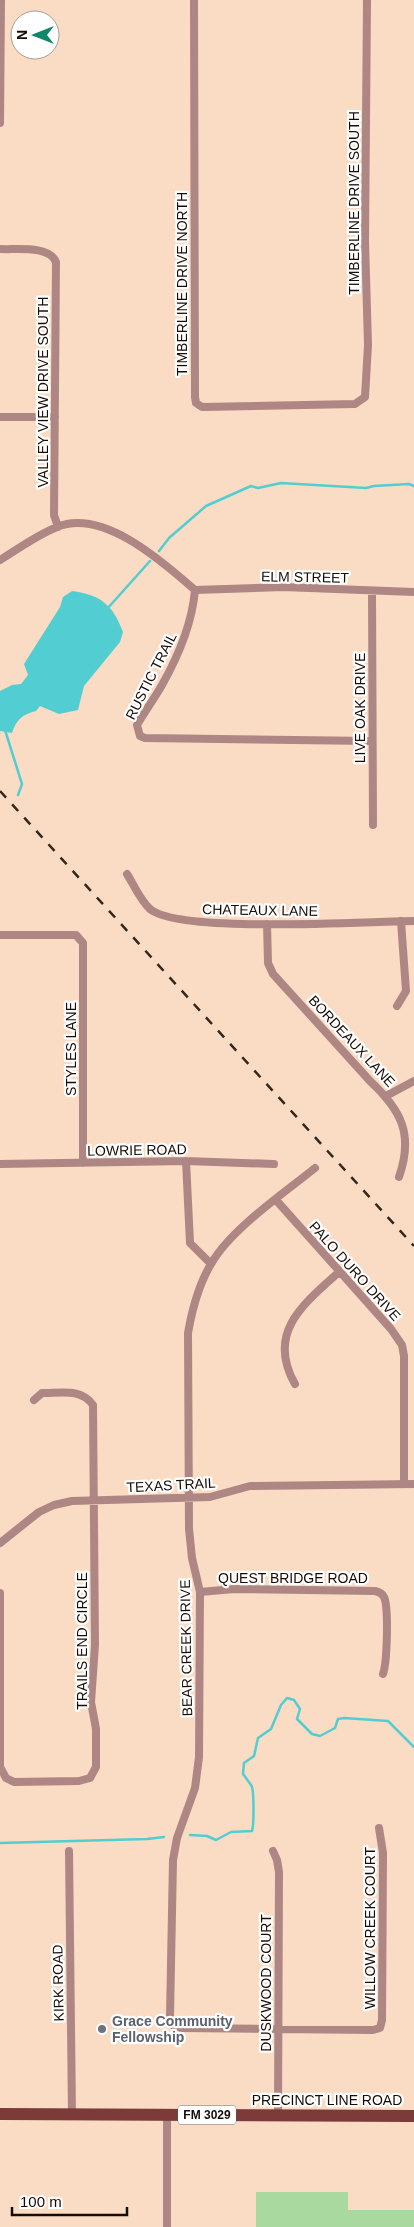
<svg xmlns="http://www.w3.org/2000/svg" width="414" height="2227" viewBox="0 0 414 2227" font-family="Arial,sans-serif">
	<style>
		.green { fill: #aad99f }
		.water { fill: #52ced3 }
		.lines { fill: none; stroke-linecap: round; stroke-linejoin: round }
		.stream { stroke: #52ced3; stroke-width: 2.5 }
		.street { stroke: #ae8684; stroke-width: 8 }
		.primary { stroke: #7c3a39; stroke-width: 12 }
		.rail { stroke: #32261d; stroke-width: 2.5; stroke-dasharray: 9 9; stroke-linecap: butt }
		.worship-dot { fill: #6b7280; stroke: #fff; stroke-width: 2 }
		.labels { text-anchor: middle; stroke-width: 4.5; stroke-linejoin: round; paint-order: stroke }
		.shield { fill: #fff; stroke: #5c5550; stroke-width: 1 }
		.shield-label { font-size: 12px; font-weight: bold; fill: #160c05 }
		.street-label { font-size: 14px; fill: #160c05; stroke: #fff }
		.worship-label { font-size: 14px; font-weight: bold; fill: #5b616d; stroke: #fff; text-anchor: start }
	</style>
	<rect width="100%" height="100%" fill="#fadbc3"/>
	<!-- green -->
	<path class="green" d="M256 2192H348V2210H414V2227H256Z"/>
	<!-- water -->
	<path class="water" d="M72 591C101 595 113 605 123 632L120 642 84 686 78 710 59 714 40 706 36 711C23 714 16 720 12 733L0 731V691L12 685 21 684 28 675 24 664 60 607 63 597Z"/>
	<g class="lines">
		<!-- stream -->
		<path class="stream" d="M159 551 169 538 206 506 251 486 258 488 281 483 366 488 374 486 409 484 414 486
			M107 609 150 561
			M5 730 22 784 18 795
			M190 1835 207 1836 216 1840 231 1832 252 1831C254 1825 254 1794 252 1787 250 1783 246 1778 243 1774L244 1763 254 1756 258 1738 271 1729 281 1705 287 1698 294 1700 300 1709 297 1719 312 1734 320 1736 335 1728 338 1719 344 1718 388 1721 414 1747
			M0 1843 147 1839 164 1837"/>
		<!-- street -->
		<path class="street" d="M194 0 195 397 196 403 202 407 355 404 365 397 368 345 365 241 367 0
			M0 123 1 0
			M0 249C16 250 49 245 56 262L54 515 58 527
			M0 417H55
			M0 560C18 549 37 535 57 527 103 508 163 562 195 590 192 624 179 655 162 685 154 699 145 711 137 725L140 736 145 738 372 741
			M195 590 283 587 414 592
			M372 591 373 825
			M127 874C134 885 140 900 150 909 179 934 368 921 414 921
			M267 924 268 963 273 974 370 1081C401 1110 414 1134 399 1177
			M0 935H76L83 943V1163
			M397 1006 406 991 401 921
			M386 1096 414 1081
			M186 1161 190 1243 211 1264
			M0 1164 186 1161 274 1164
			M315 1168C283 1194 231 1229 211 1264 199 1284 192 1310 188 1333L189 1529 192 1558 200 1592 199 1757 195 1788 177 1838 173 1860 170 2016 172 2025 181 2028 373 2030 380 2028 382 2020 383 1853 379 1828
			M276 1200 391 1329 402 1345 404 1356V1484
			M295 1384C266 1333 303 1304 339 1272
			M0 1543 39 1512 54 1505 72 1501 210 1497 250 1486 414 1484
			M200 1592 234 1589 375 1591C379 1592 382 1593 384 1597 389 1608 387 1663 383 1674
			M0 1593V1767L6 1778 14 1782 79 1781 90 1778 96 1767V1729L91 1702 95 1645 93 1405C81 1388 61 1393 42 1393L34 1400
			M69 1851 72 2115
			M273 1851 277 1860 279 1872 278 2115
			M167 2227V2115"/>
		<!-- primary -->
		<path class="primary" d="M0 2114 414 2116"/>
		<!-- rail -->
		<path class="rail" d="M0 791 414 1246"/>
	</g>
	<!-- markers -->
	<circle class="worship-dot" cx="102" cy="2029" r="5"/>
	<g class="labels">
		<!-- shield labels -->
		<rect class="shield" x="178" y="2105.5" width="58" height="19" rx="4"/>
		<g class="shield-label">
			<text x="207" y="2119">FM 3029</text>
		</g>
		<!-- street labels -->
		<g class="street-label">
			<text transform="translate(354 203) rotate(-90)" y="5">TIMBERLINE DRIVE SOUTH</text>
			<text transform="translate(182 284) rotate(-90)" y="5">TIMBERLINE DRIVE NORTH</text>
			<text transform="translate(43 392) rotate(-90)" y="5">VALLEY VIEW DRIVE SOUTH</text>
			<text transform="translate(305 577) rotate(1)" y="5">ELM STREET</text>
			<text transform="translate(151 676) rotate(-63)" y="5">RUSTIC TRAIL</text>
			<text transform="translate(360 708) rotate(-90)" y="5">LIVE OAK DRIVE</text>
			<text transform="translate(260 910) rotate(1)" y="5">CHATEAUX LANE</text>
			<text transform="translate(352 1041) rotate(47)" y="5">BORDEAUX LANE</text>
			<text transform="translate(71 1049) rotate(-90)" y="5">STYLES LANE</text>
			<text transform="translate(137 1150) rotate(-1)" y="5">LOWRIE ROAD</text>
			<text transform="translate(355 1271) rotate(48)" y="5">PALO DURO DRIVE</text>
			<text transform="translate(171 1485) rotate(-3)" y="5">TEXAS TRAIL</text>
			<text x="293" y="1583">QUEST BRIDGE ROAD</text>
			<text transform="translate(82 1641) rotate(-90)" y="5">TRAILS END CIRCLE</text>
			<text transform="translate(186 1648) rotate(-91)" y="5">BEAR CREEK DRIVE</text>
			<text transform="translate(370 1928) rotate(-90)" y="5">WILLOW CREEK COURT</text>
			<text transform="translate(58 1983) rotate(-91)" y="5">KIRK ROAD</text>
			<text transform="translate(266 1983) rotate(-90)" y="5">DUSKWOOD COURT</text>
			<text x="327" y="2105">PRECINCT LINE ROAD</text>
		</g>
		<!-- worship labels -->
		<g class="worship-label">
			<text x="112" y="2026">Grace Community<tspan x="112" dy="16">Fellowship</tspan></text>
		</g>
	</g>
	<!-- north arrow -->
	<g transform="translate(35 35) rotate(270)"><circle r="24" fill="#ffffff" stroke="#a29e9b"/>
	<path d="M0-4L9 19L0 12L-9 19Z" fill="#0f8768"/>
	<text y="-8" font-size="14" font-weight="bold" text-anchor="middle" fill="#160c05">N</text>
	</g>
	<!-- scale -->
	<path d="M12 2207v8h115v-8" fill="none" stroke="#160c05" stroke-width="2.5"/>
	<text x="20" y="2207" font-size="15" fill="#160c05" stroke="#ffffff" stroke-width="4" paint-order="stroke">100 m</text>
</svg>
